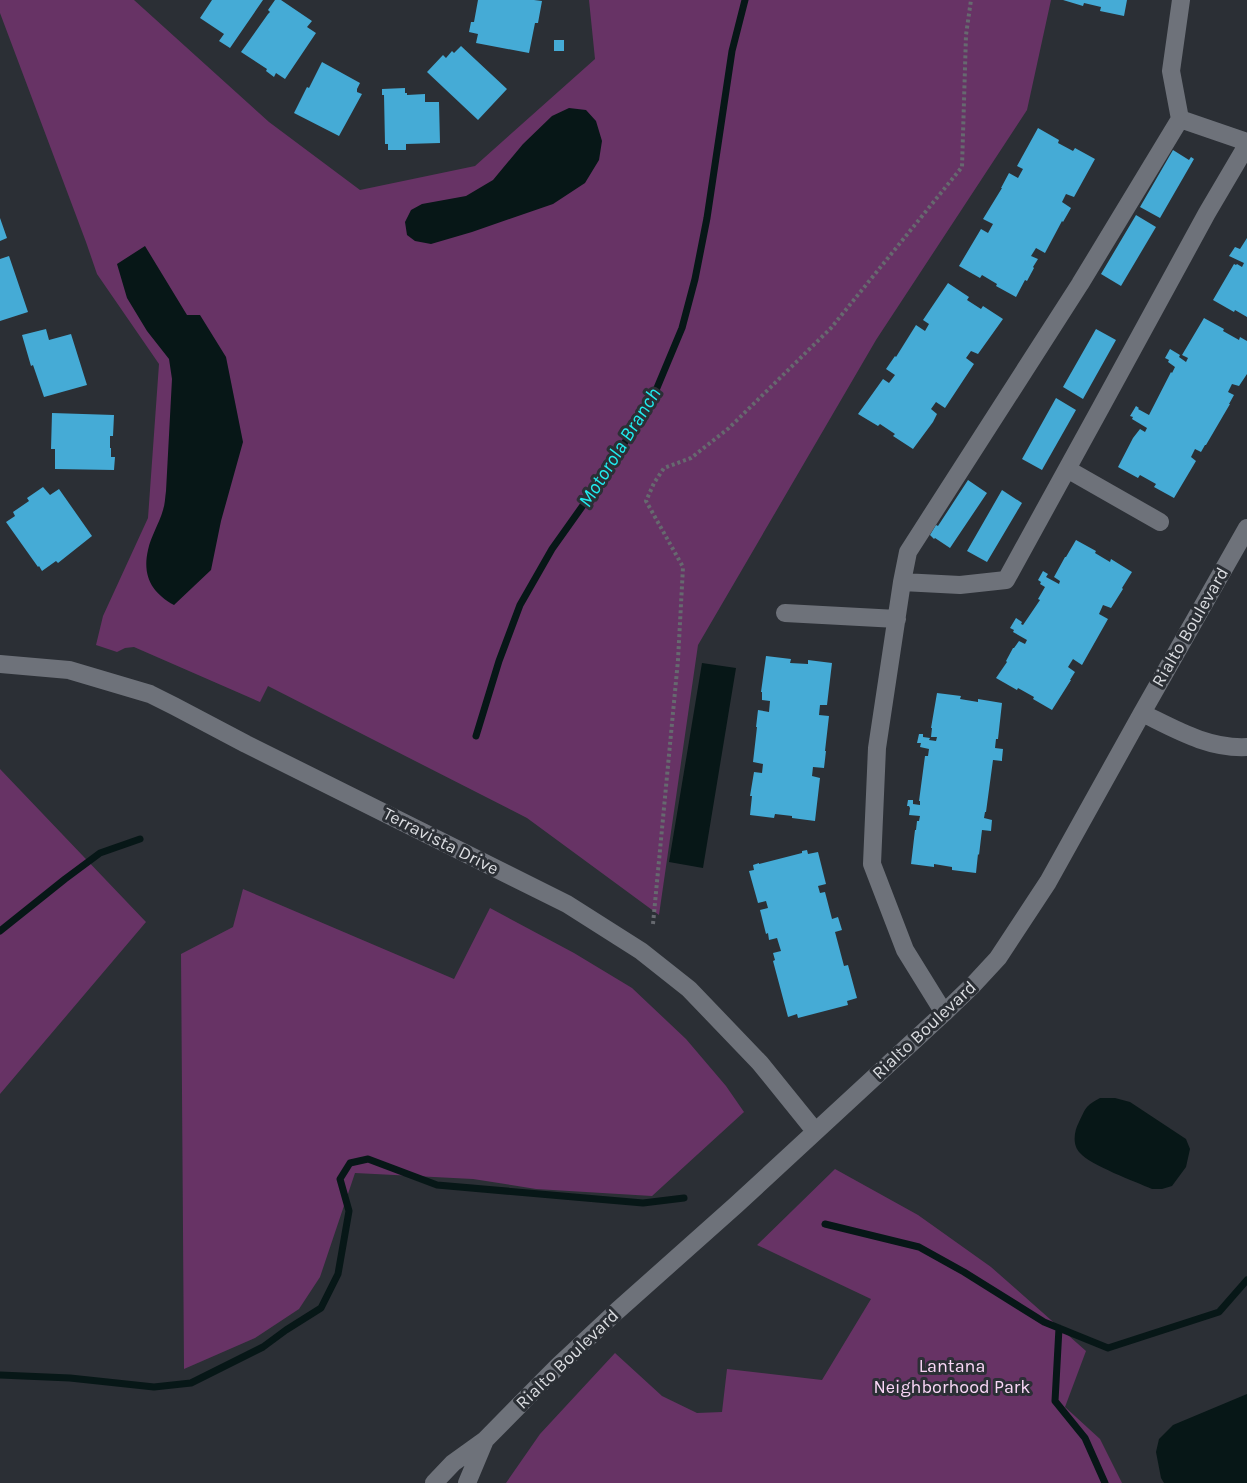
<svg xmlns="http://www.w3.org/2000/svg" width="1247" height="1483" viewBox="0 0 1247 1483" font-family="Karla,sans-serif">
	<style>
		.green { fill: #673365 }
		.water { fill: #071717 }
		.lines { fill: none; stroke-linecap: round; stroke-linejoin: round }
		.stream { stroke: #071717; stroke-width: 7 }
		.building { fill: #45abd6 }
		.path { stroke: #66696f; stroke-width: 4; stroke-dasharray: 3 3; stroke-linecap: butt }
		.minor { stroke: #6e727a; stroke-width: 18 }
		.labels { text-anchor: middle; stroke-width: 6; stroke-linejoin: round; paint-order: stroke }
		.street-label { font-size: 18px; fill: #dadce0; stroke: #2b2f35 }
		.park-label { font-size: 18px; fill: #fad7f7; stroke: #2b2f35 }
		.water-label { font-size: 20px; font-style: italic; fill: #20ebee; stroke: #2b2f35 }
	</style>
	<rect width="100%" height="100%" fill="#2b2f35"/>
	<!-- green -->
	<path class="green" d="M0 0H134L269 122 360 190 475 166 595 59 589 0H1051L1027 110 876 340 698 645 659 915 527 818 268 686 260 702 134 647 125 648 117 652 96 645 103 616 148 518 159 364 97 274 86 242 0 13Z
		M0 769 146 922 0 1094Z
		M243 889 454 979 490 908 574 953 632 988 686 1039 726 1086 744 1112 652 1196 536 1189 473 1179 355 1173 320 1277 299 1309 255 1338 184 1369 181 954 233 927Z
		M835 1169 918 1215 991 1267 1086 1351 1065 1407 1100 1439 1122 1483H506L540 1434 615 1353 662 1396 697 1413 722 1412 727 1369 822 1380 871 1299 757 1245Z"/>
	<!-- water -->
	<path class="water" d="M569 108 586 110 596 121 602 141 599 160 585 183 553 204 472 232 431 244 415 241 407 235 405 222 411 210 422 204 466 196 493 180 523 144 552 116Z
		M145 246 187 315H200L226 357 243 442 221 521 211 570 174 605C152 593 142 576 148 550 151 536 159 524 163 510 165 504 165 498 166 491L172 379 169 359 147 331 127 298 117 264Z
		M702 663 736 668 703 868 669 862Z
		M1100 1098H1115L1130 1102 1186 1139 1190 1149 1186 1167 1172 1186 1162 1189H1152C1136 1182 1090 1165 1080 1153 1072 1145 1074 1131 1079 1122 1086 1108 1085 1106 1100 1098Z
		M1247 1394V1483H1164L1161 1478 1156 1452 1159 1439 1173 1425Z"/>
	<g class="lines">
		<!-- stream -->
		<path class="stream" d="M476 736 499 661 520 605 552 549 606 473 654 395 682 328 695 279 707 218 732 51 745 0
			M0 931 65 879 100 853 140 839
			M825 1224 919 1247 964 1272 1044 1322 1108 1348 1219 1312 1247 1280
			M1059 1328 1055 1401 1085 1438 1105 1483
			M0 1375 70 1378 154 1387 191 1383 263 1347 286 1330 321 1308 338 1274 349 1211 340 1179 350 1163 368 1159 437 1185 643 1203 684 1198"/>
	</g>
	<!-- building -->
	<path class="building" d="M212 0H263L230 48 219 41 224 34 200 18Z
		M275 0H281L312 21 307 27 316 33 285 79 276 73 274 77 266 71 267 69 241 52 268 14 270 12 268 10Z
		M478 0H534L542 1 538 23H535L529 53 476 43 478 34 469 32 471 22H474Z
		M1063 0H1127L1124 16 1100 11 1101 7 1084 3 1083 6Z
		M554 40H564V51H554Z
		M461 46 507 89 478 120 427 72 443 55 446 58 452 51 454 53Z
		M322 62 360 83 357 89V92L362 94 339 136 294 113 307 87 309 88Z
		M405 88V93H407V95L425 94V102H439L440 143 406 144V150H388V144H385L384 95H382V89Z
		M1038 128 1059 140 1058 143 1073 151 1075 148 1095 159 1074 197 1066 194 1062 202 1071 208 1063 222 1062 221 1045 253 1036 248 1031 256 1038 259 1033 267 1034 268 1027 281 1025 280 1016 297 996 286 997 284 982 275 980 278 959 266 981 229 988 233 993 224 983 219 1002 188H1001L1009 173 1018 178 1023 169 1017 166Z
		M1173 150 1189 160 1191 157 1194 159 1160 218 1140 207Z
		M1136 215 1156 227 1121 286 1101 274Z
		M0 218 7 238 0 241Z
		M1247 238V317L1235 310 1234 312 1213 300 1234 264 1236 265 1237 264 1242 267 1244 263 1229 256 1235 247 1240 249Z
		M9 256 28 312 0 321V259Z
		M948 283 969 297 967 300 981 309 983 306 1003 319 978 354 971 351 966 358 974 364 945 408 936 402 931 409 937 414 933 422 913 449 893 436 895 434 880 424 878 426 858 414 883 379 889 383 895 375 886 369 895 356 896 357 916 325 925 331 929 324 923 320Z
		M1204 318 1224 329 1223 331 1239 340 1240 337 1247 341V374L1239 386 1232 384 1228 392 1234 395 1229 404H1230L1206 445H1205L1201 452 1195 449 1191 457 1196 461 1174 498 1154 487 1156 484 1140 475 1138 478 1118 467 1133 438 1140 429 1145 432 1147 428 1132 419 1133 417 1130 416 1136 406 1139 408 1138 409 1149 415 1171 372 1172 373 1175 367 1168 362 1169 360 1165 358 1170 349 1180 355 1179 357 1186 362 1188 358 1182 355Z
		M46 329 49 340 71 334 87 385 44 397 33 365 31 366 22 335Z
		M1096 329 1116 340 1083 399 1063 387Z
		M1056 398 1076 410 1042 470 1022 459Z
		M52 413 114 415 113 436H110V448H111V457H115L114 470 55 469V449H51Z
		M968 480 987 493 950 548 935 538 934 539 930 535 936 525 938 526Z
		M43 487 50 495 59 489 92 536 58 563 56 561 42 571 39 566 38 567 6 522 15 516 13 512 29 501 27 498Z
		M1002 490 1022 503 987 562 967 551Z
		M1076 540 1096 551 1095 553 1110 562 1111 559 1132 572 1122 588 1123 589 1111 608 1103 605 1099 614 1108 619 1082 665 1073 659 1068 667 1075 672 1070 680H1071L1052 710 1033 699 1034 697 1018 688 1017 690 996 678 1007 662 1006 661 1013 648H1014L1019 641 1025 644 1027 640 1013 632 1014 630 1010 628 1016 618 1022 622 1021 624 1023 625 1040 600 1038 599 1045 587 1040 584 1041 582 1038 580 1043 571 1048 574 1046 577 1059 584 1060 581 1054 577 1065 557H1066Z
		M766 656 791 659 790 663 808 664V660L832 663 827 705H820L819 715 829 716 825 751H826L824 768 813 767 812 776 820 778 815 821 792 818V816L775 814 774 818 750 815 752 796H750L754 772 762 773 763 764 753 762 757 727H756L758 710 769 712 770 701 762 700V692H761Z
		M937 693 961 696 960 699 978 702V699L1002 703 998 739H996L995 748 1003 749 1002 759V761L993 760 986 812H985L984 818 992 820 991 831 982 830 979 855 978 854 976 873 952 870V867L934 864V867L911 864 915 830H916L917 821H919L920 816 909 815 910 808 909 806H907L908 800H913V804L920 805V801H919L925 756H928L929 749 920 747 921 743H917L919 734H923V737L930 738 929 740 936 741 937 737H931L932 728H931Z
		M807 850 808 854 818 852 826 884 818 886 820 893 825 892 832 919 838 917 842 930 835 932 844 966 848 965 857 998 847 1001 848 1005 798 1018 797 1014 788 1017 773 961 775 960 773 953 781 951 777 938 769 940 768 933 766 934 760 910 768 908 766 901 758 903 749 871 754 870 753 865 759 863V864L802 853V851Z"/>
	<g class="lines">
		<!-- path -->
		<path class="path" d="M653 924 678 660 683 567 646 501 654 483 664 468 691 458 729 428 831 328 962 167 966 35 971 0"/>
		<!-- minor -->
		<path class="minor" d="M1181 0 1171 71 1180 119 1247 142
			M1067 469 1160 522
			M902 582 908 552 1080 284 1180 119
			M785 613 897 619
			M0 664 69 670 150 694 174 706 246 744 567 904 641 951 689 989 760 1063 815 1131
			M1142 713C1175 729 1208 749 1247 747
			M944 1013 905 950 872 864 877 748 902 582 960 585 1006 580 1100 409 1207 213 1247 145
			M434 1483 453 1463 485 1440 558 1366 617 1311 736 1205 944 1013 973 985 998 958 1048 882 1142 713 1247 528
			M467 1483 485 1440"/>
	</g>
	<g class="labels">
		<!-- street labels -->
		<g class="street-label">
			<text transform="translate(1190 627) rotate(-60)" y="6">Rialto Boulevard</text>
			<text transform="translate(441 841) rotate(27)" y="6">Terravista Drive</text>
			<text transform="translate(924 1030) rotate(-43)" y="6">Rialto Boulevard</text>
			<text transform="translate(567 1359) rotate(-44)" y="6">Rialto Boulevard</text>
		</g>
		<!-- park labels -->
		<g class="park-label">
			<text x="952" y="1372">Lantana<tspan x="952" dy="21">Neighborhood Park</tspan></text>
		</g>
		<!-- water labels -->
		<g class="water-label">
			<text transform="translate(619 447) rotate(-58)" y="7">Motorola Branch</text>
		</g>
	</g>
</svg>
